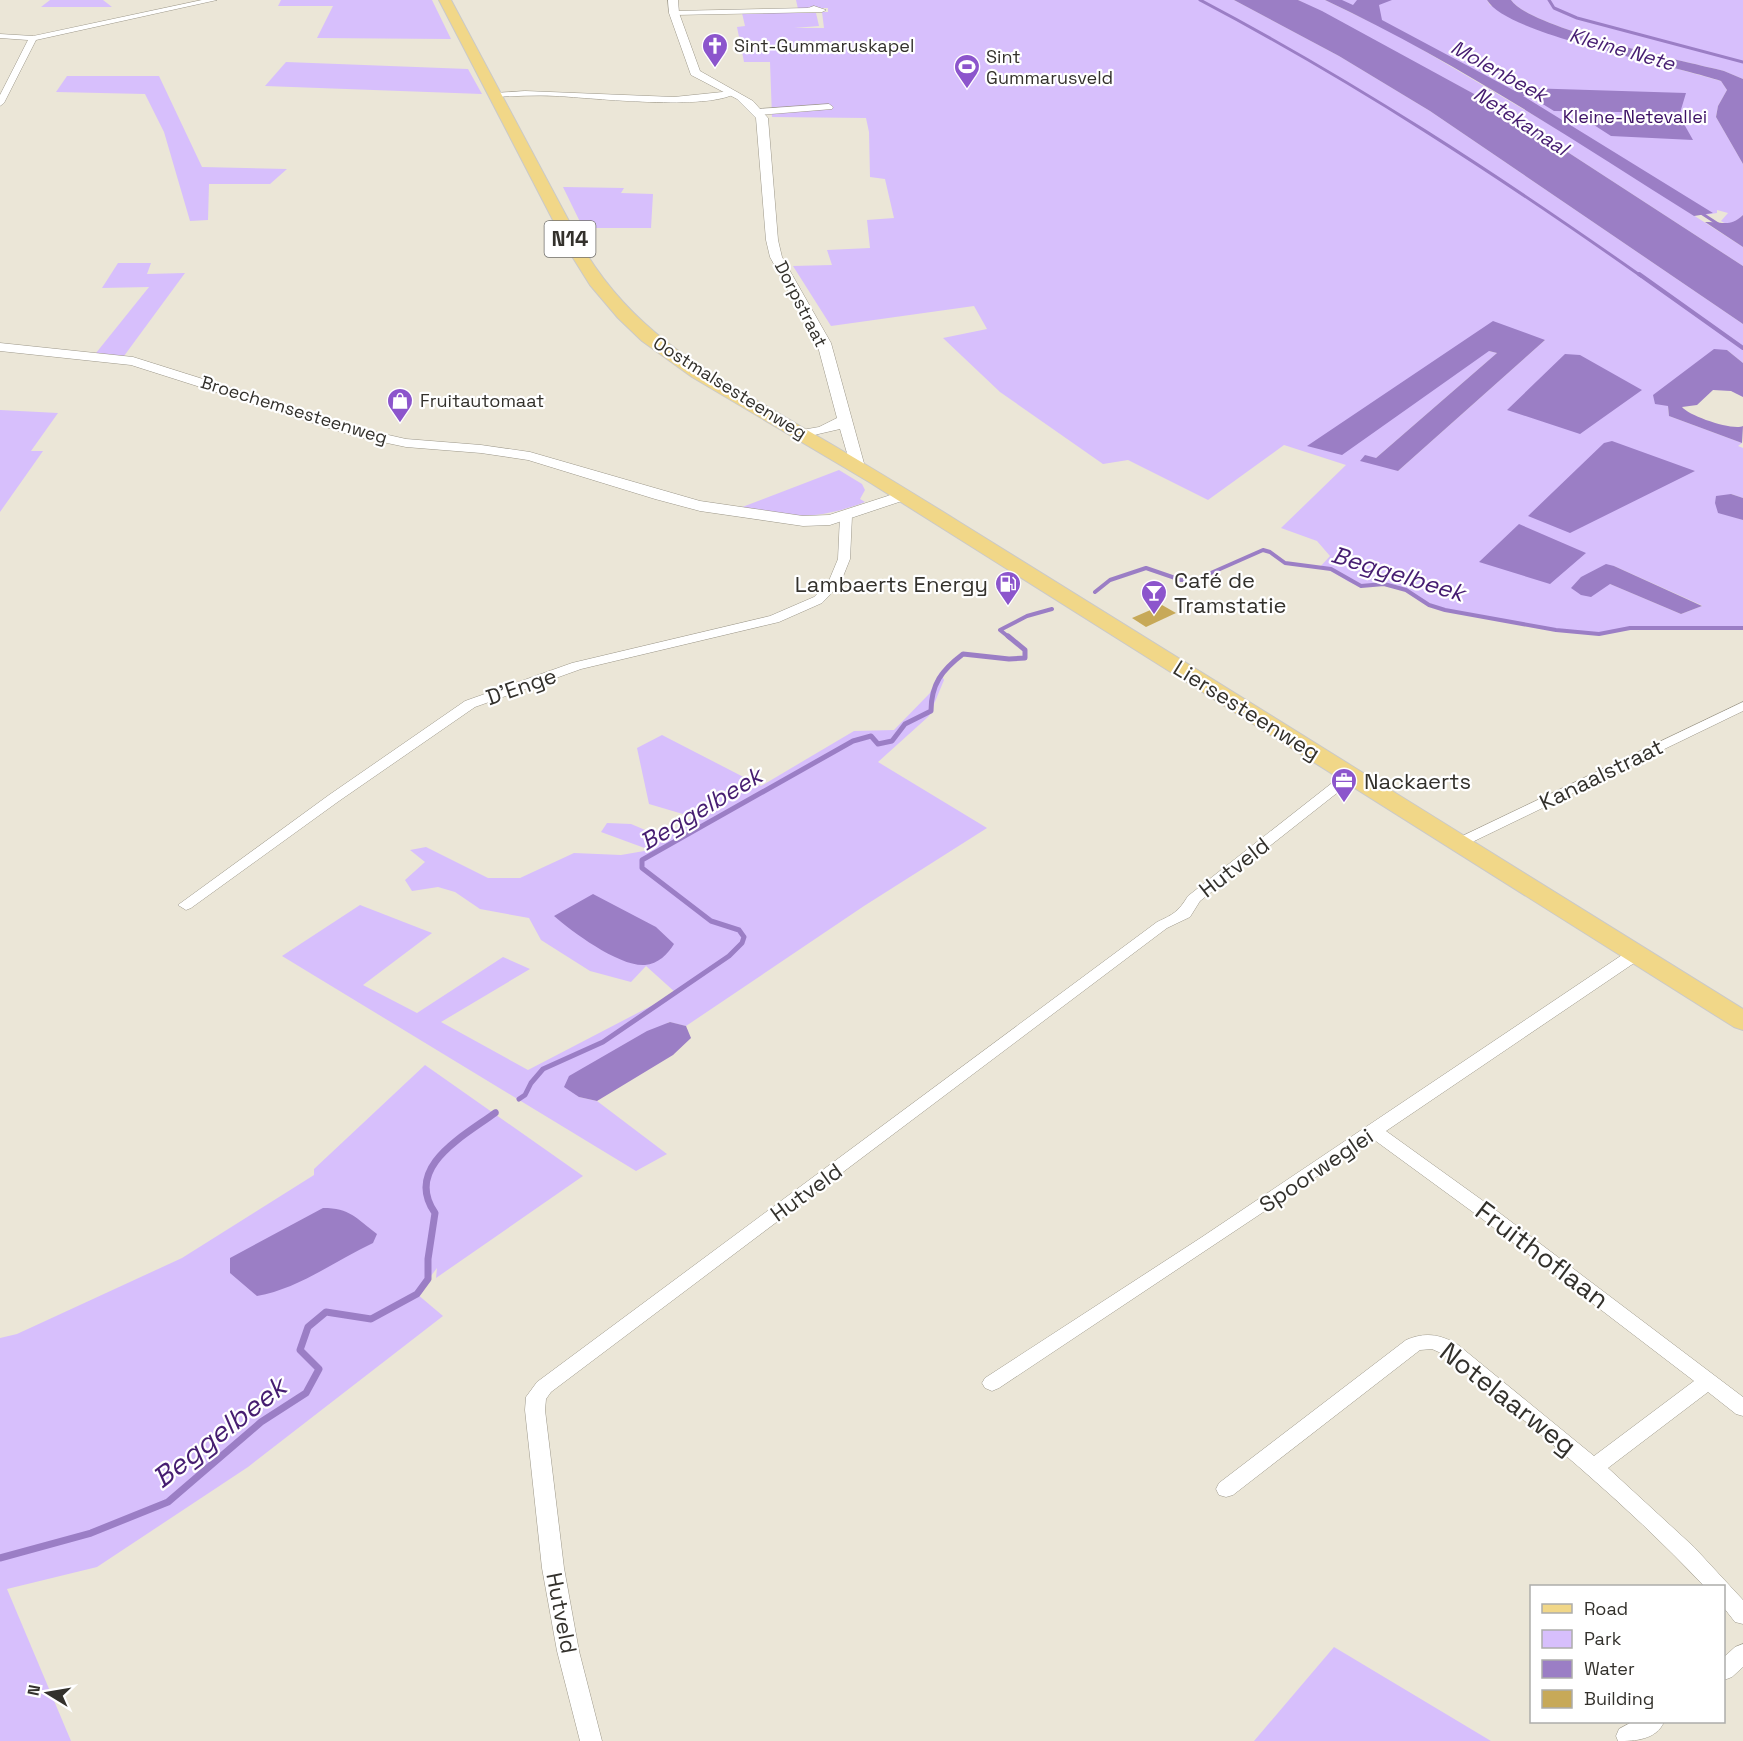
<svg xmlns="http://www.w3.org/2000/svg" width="1743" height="1741" viewBox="0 0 1743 1741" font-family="'Space Grotesk',sans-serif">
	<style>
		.green { fill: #d7bffc; fill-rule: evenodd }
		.water { fill: #9b7ec5 }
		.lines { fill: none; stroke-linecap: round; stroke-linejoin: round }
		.stream-far3 { stroke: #9b7ec5; stroke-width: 3 }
		.stream-far2 { stroke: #9b7ec5; stroke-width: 4 }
		.stream-far1 { stroke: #9b7ec5; stroke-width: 5 }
		.stream { stroke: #9b7ec5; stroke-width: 7 }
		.building { fill: #c7a958 }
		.minor-casing { stroke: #9d988a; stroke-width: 1 }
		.tertiary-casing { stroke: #9d988a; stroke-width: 1 }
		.primary-casing { stroke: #cac9c8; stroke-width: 2 }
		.minor { fill: #fff; fill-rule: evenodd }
		.tertiary { fill: #fff; fill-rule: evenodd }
		.primary { fill: #f1d788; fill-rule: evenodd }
		.labels { text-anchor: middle; stroke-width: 4.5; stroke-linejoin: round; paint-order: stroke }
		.far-poi-label { font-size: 18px; fill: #33312c; stroke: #fff; text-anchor: start }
		.far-park-label { font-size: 18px; fill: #3d1166; stroke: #fff }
		.far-street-label { font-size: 18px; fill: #33312c; stroke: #fff }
		.far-water-label { font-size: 20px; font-style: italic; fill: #461d71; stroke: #fff }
		.shield { fill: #fff; stroke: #706f6b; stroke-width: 1.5 }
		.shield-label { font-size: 21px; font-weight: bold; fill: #33312c }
		.poi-label { font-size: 22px; fill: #33312c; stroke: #fff; text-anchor: start }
		.street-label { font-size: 22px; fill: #33312c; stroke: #fff }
		.water-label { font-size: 24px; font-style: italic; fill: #461d71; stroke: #fff }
		.near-street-label { font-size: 27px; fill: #33312c; stroke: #fff }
		.near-water-label { font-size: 28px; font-style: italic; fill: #461d71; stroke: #fff }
	</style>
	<rect width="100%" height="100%" fill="#ebe6d7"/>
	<!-- green -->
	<path class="green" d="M50 0H103L112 7H41Z
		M281 0H432L451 39 317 38 333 6H278Z
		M796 0H1234L1339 56 1430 111 1743 324V363L1727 350 1668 406 1669 416 1742 443 1738 446 1743 448V498L1731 494 1737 518 1743 520V628H1630L1599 634 1556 630 1445 610C1424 603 1407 588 1385 584 1376 582 1366 587 1357 585 1344 581 1334 570 1320 567L1330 556 1317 541 1281 528 1346 465 1284 445 1208 500 1128 460 1103 464 1000 392 943 338 987 329 974 306 831 326 793 266 832 265 827 250 870 248 867 220 894 218 885 179 870 177 869 132 866 118 772 117 770 62H744L737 27 745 26 742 13H816L819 26 794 28H824L822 12H828V8L798 9ZM1545 340 1398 471 1376 458 1497 353 1489 351ZM1614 566 1701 605 1702 606 1681 614 1610 584Z
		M1298 0H1325L1399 36 1581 143 1743 247V266L1498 107Z
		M1333 0H1487L1490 5 1538 30 1721 81 1727 90 1718 106 1716 117 1743 164V215C1735 222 1730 227 1721 221L1728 213 1717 210V213L1704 215 1509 92Z
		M1511 0H1743V79L1724 71C1684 61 1531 29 1511 0Z
		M286 62 468 69 482 94 265 86Z
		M67 76H159L202 167 287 169 270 184H209L208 220 190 221 164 132 145 94 56 92Z
		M563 187 624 188 621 193 653 194 651 228H583Z
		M118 263H151L147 274 185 273 124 356 96 353 149 287 102 288Z
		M0 410 58 413 31 451H43L0 512Z
		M839 470 862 484 865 490 860 499 865 502C813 522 790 516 737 509Z
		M940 672 944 680 929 716 878 762 987 828 864 906 686 1026 669 1022 579 1097 597 1101 667 1154 636 1171 282 956 360 905 432 933 363 985 417 1013 503 957 530 969 441 1022 528 1070 676 993 646 966 631 982 590 971 541 940 529 918 480 909 455 892 438 887 412 891 405 880 425 862 410 850 426 847 488 878H520L574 853 621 855 650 850 601 832 607 823 631 824 662 837 693 817 649 804 637 748 662 735 761 786 854 731 894 730 930 693Z
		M425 1065 583 1176 436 1278 437 1268 417 1294 443 1316 248 1467 97 1567 7 1589 71 1741H0V1338L17 1334 182 1258 314 1175V1169Z
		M1334 1647 1491 1741H1254Z"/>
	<!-- water -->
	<path class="water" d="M1234 0H1298L1322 11 1498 107 1743 266V324L1430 111 1339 56Z
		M1325 0H1342L1353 5 1357 0H1392L1379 5 1382 20 1515 91 1525 92V88L1686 93 1680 113 1554 111 1528 95 1523 96 1713 213 1694 216C1573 140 1455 61 1325 0Z
		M1487 0H1511C1531 29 1684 61 1724 71L1743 79V164L1716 117 1718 106 1727 90 1721 81C1676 65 1508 36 1487 0Z
		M1580 116 1629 117 1633 121 1684 124 1693 140 1611 136Z
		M1743 215V247L1705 222C1723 221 1729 228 1743 215Z
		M1493 321 1545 340 1398 471 1360 461 1365 455 1376 458 1497 353 1489 351 1342 455 1307 446Z
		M1714 349 1727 350 1743 363V397L1731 391 1713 390 1697 405 1682 407C1689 416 1733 431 1743 426L1742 443 1669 416 1668 406 1655 404 1653 395Z
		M1565 354 1580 355 1642 390 1580 434 1507 410Z
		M1612 441 1695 471 1570 533 1528 516 1604 443Z
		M1731 494 1743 498V520L1718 513 1715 503 1716 496Z
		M1519 524 1586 553 1550 584 1479 562Z
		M1606 564 1614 566 1702 606 1681 614 1610 584 1591 597 1581 595 1571 588 1581 577Z
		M593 894 656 927 674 944C668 954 658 964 645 965 620 967 572 932 554 916Z
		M670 1022 686 1026 691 1038 673 1055 597 1101 579 1097 564 1087 569 1076 647 1031Z
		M323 1208C350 1208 356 1218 377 1234L373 1243C335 1261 298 1289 257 1296L230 1273V1258Z"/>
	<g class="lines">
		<!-- stream-far3 -->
		<path class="stream-far3" d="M1200 0C1354 81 1499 176 1641 276
			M1549 0 1554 8 1577 18 1743 62
			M1698 211 1718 224"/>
		<!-- stream-far2 -->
		<path class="stream-far2" d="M1639 274 1743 348
			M1095 592 1110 580 1146 568 1181 580H1195L1263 550 1270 552 1285 563 1331 569 1361 586 1384 584 1406 590 1429 605 1445 610 1556 630 1599 634 1630 628H1743
			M1010 638 1000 630 1027 616 1052 609"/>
		<!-- stream-far1 -->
		<path class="stream-far1" d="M519 1099 525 1095 531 1083 543 1069 603 1042 729 956 742 943 744 937 739 930 711 921 642 868V860L853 741 871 736 878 744 892 741 905 724 931 711C931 684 942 670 963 654L1009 659 1025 658V650L1008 636
			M493 1114 496 1112"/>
		<!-- stream -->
		<path class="stream" d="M0 1558 91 1533 168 1502 261 1422 306 1393 319 1369 300 1350 308 1327 326 1312 371 1319 417 1294 428 1279V1259L435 1213C403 1167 464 1136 495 1113"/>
	</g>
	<!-- building -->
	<path class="building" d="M1162 605 1176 613 1146 627 1132 618Z"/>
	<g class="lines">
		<defs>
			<path id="minor" d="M202 0H217L36 40 4 103 0 106V95L28 40 0 38V34L33 36Z
				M814 6 826 10 822 12 674 15 670 13 674 11 808 8Z
				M525 91 674 97 732 91 736 93C708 111 594 98 556 96 536 95 516 96 496 97L492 95 496 93Z
				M829 104 833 107 832 109 758 115 754 112 758 109Z
				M846 512 852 516 850 559 840 584 822 603 779 622 581 669 475 707 339 801 191 908 186 910 178 905 329 795 465 701 572 663 770 616 814 597 828 583 838 559 840 516Z
				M1743 702V711L1464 846 1459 847 1452 843 1454 840Z
				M1351 771 1356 772 1358 775 1356 778 1200 901 1190 917 1167 928 551 1392 546 1399 545 1410 564 1568 579 1651 602 1741H580L557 1651 542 1568 525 1410 526 1397 537 1382 1157 922C1174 914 1178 912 1188 896L1346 772Z
				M1637 948 1643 949 1645 953 1643 957 1386 1131 1493 1208 1743 1397V1416L1736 1414 1708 1392 1608 1468 1694 1547 1743 1600V1624L1735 1622 1724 1608V1586H1704C1624 1501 1534 1428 1443 1354L1432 1349 1420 1350 1233 1495 1226 1497 1219 1495 1216 1489 1219 1483 1406 1340C1425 1332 1439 1334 1457 1344L1594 1456 1694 1381 1481 1218 1373 1139 999 1388 992 1391 985 1388 982 1383 985 1378 1202 1237 1631 949Z
				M1743 1644V1667L1732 1677 1724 1680V1657L1735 1647Z
				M1632 1722H1664C1656 1740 1635 1741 1618 1741L1616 1736 1619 1729Z"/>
			<path id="tertiary" d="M668 0H678L679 13 700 71 753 101 768 118 778 240 782 257 831 343 865 467 863 470 858 471 851 467 840 429 801 438 794 434 796 431 819 427 837 418 817 343 770 257 766 240 756 118 737 99 691 75 669 13Z
				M0 343 133 357 362 429 406 439 481 445 530 452 700 501 803 516 829 515 903 491 911 496 908 499 830 525 803 526 700 511 655 499 528 460 481 453 406 447 354 436 131 365 0 351Z"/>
			<path id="primary" d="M439 0H451L586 253C639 339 716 376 800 426 854 457 908 490 961 523 1222 685 1482 847 1743 1009V1030L1734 1027 869 482 692 377 642 341 618 318 590 285 570 253Z"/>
		</defs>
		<!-- minor casing -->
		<use href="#minor" class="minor-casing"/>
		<!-- tertiary casing -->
		<use href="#tertiary" class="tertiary-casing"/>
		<!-- primary casing -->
		<use href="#primary" class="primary-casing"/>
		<!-- minor -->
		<use href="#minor" class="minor"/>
		<!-- tertiary -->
		<use href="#tertiary" class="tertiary"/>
		<!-- primary -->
		<use href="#primary" class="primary"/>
	</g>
	<!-- icons -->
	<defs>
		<symbol id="church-pin" viewBox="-11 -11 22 30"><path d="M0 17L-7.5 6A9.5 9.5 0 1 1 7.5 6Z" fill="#8c55cc" stroke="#fff"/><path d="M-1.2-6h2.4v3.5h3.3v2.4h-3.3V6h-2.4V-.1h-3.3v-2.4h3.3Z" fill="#fff"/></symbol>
		<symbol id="stadium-pin" viewBox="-11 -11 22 30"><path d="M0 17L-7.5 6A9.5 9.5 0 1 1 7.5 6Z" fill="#8c55cc" stroke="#fff"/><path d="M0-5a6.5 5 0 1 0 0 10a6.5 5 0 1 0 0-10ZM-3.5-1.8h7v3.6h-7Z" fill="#fff"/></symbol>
		<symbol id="shop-pin" viewBox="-11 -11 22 30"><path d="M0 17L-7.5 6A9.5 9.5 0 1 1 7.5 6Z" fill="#8c55cc" stroke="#fff"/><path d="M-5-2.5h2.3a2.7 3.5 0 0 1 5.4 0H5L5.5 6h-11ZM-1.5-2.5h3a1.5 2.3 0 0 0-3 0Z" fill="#fff"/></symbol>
		<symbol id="fuel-pin" viewBox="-11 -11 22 30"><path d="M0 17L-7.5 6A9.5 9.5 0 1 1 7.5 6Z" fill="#8c55cc" stroke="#fff"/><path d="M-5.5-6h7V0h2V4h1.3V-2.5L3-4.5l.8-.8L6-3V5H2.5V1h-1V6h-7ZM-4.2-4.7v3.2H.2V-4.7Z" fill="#fff"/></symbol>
		<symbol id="bar-pin" viewBox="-11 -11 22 30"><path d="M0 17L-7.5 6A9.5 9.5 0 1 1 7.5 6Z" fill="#8c55cc" stroke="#fff"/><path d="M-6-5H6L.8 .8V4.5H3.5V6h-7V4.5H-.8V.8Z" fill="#fff"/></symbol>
		<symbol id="office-pin" viewBox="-11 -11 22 30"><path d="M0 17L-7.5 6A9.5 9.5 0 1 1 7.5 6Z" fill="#8c55cc" stroke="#fff"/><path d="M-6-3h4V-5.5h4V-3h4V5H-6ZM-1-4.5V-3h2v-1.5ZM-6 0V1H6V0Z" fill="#fff"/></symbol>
	</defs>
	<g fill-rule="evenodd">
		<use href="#church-pin" x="700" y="31" width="30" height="40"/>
		<use href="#stadium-pin" x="952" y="52" width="30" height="40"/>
		<use href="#shop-pin" x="385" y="386" width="30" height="40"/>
		<use href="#fuel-pin" x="993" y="569" width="30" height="40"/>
		<use href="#bar-pin" x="1139" y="578" width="30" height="40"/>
		<use href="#office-pin" x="1329" y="766" width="30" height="40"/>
	</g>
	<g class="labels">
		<!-- far-poi labels -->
		<g class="far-poi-label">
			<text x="734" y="52">Sint-Gummaruskapel</text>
			<text x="986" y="63">Sint<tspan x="986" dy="21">Gummarusveld</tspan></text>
			<text x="420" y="407">Fruitautomaat</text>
		</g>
		<!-- far-park labels -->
		<g class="far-park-label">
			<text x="1635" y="123">Kleine-Netevallei</text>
		</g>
		<!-- far-street labels -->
		<g class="far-street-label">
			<text transform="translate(801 304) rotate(63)" y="6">Dorpstraat</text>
			<text transform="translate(730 388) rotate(32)" y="6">Oostmalsesteenweg</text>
			<text transform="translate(294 410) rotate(17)" y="6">Broechemsesteenweg</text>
		</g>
		<!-- far-water labels -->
		<g class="far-water-label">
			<text transform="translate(1622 49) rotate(16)" y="7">Kleine Nete</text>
			<text transform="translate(1499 71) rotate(29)" y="7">Molenbeek</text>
			<text transform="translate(1521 121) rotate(33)" y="7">Netekanaal</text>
		</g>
		<!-- shield labels -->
		<rect class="shield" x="544.5" y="221" width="51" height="36" rx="4.5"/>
		<g class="shield-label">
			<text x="570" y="246">N14</text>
		</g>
		<!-- poi labels -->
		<g class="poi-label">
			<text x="1174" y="588">Café de<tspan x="1174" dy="25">Tramstatie</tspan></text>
			<text x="988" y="592" text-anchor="end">Lambaerts Energy</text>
			<text x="1364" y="789">Nackaerts</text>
		</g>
		<!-- street labels -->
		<g class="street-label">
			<text transform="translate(521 686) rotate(-19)" y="8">D'Enge</text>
			<text transform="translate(1247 710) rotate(32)" y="8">Liersesteenweg</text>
			<text transform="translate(1601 774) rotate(-26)" y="8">Kanaalstraat</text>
			<text transform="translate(1234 867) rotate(-38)" y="8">Hutveld</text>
			<text transform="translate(1316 1170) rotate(-34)" y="8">Spoorweglei</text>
			<text transform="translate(806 1192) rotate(-36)" y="8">Hutveld</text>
			<text transform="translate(562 1613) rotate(79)" y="8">Hutveld</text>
		</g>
		<!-- water labels -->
		<g class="water-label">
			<text transform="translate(1398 574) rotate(17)" y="8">Beggelbeek</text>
			<text transform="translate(701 809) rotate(-31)" y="8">Beggelbeek</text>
		</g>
		<!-- near-street labels -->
		<g class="near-street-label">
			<text transform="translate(1542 1255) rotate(37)" y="9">Fruithoflaan</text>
			<text transform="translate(1508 1399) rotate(38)" y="9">Notelaarweg</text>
		</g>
		<!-- near-water labels -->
		<g class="near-water-label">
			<text transform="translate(219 1432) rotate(-38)" y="10">Beggelbeek</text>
		</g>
	</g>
	<!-- legend -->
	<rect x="1530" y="1585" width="195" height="138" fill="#ffffff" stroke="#adadab" stroke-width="1.5"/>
	<rect x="1542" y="1604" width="30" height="9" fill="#f1d788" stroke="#adadab" stroke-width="1.5"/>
	<text x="1584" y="1615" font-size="18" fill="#33312c">Road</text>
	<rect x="1542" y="1630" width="30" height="18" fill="#d7bffc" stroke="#adadab" stroke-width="1.5"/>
	<text x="1584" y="1645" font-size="18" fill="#33312c">Park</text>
	<rect x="1542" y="1660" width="30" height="18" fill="#9b7ec5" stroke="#adadab" stroke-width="1.5"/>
	<text x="1584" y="1675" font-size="18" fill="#33312c">Water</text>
	<rect x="1542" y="1690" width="30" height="18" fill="#c7a958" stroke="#adadab" stroke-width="1.5"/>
	<text x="1584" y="1705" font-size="18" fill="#33312c">Building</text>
	<!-- north arrow -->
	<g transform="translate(48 1693) rotate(281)" stroke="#ffffff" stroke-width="4.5" paint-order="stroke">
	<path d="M0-4.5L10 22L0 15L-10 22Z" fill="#33312c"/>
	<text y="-9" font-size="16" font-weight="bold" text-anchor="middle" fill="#33312c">N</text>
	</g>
</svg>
